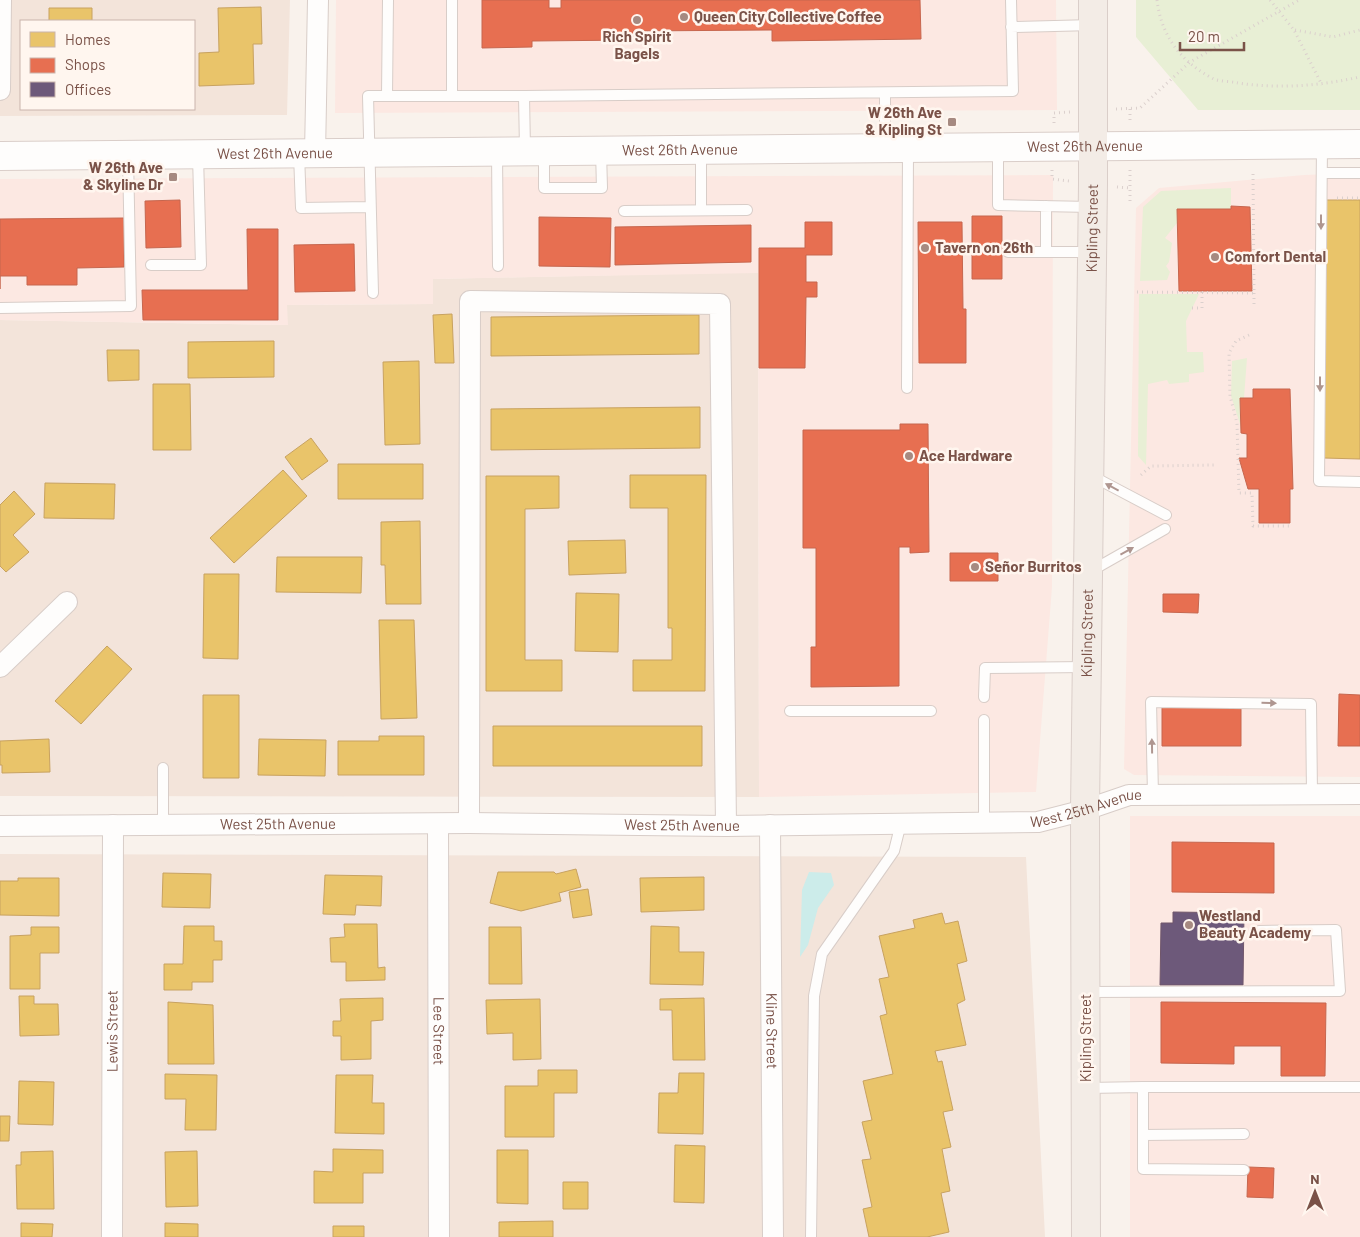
<svg xmlns="http://www.w3.org/2000/svg" width="1360" height="1237" viewBox="0 0 1360 1237" font-family="Barlow,sans-serif">
	<style>
		.residential { fill: #f3e4da; fill-rule: evenodd }
		.commercial { fill: #fce8e2 }
		.green { fill: #e8efd5 }
		.water { fill: #ccecea }
		.homes { fill: #e9c46a; stroke: #c8a260 }
		.shops { fill: #e76f51; stroke: #c6664e }
		.offices { fill: #6d597a; stroke: #71576b }
		.lines { fill: none; stroke-linecap: round; stroke-linejoin: round }
		.lane-casing { stroke: #d8cdc8; stroke-width: 12 }
		.street-casing { stroke: #d8cdc8; stroke-width: 22 }
		.secondary-casing { stroke: #dacec9; stroke-width: 30 }
		.primary-casing { stroke: #dacec9; stroke-width: 30 }
		.path { stroke: #dbd0cd; stroke-width: 3; stroke-dasharray: 1 4; stroke-linecap: butt }
		.lane { stroke: #fefdfc; stroke-width: 10 }
		.street { stroke: #fefdfc; stroke-width: 20 }
		.secondary { stroke: #fefdfc; stroke-width: 28 }
		.primary { stroke: #f3ece6; stroke-width: 28 }
		.oneway { fill: #af9690 }
		.poi-dot { fill: #a68a81; stroke: #fff6ef; stroke-width: 2 }
		.labels { text-anchor: middle; stroke-width: 5; stroke-linejoin: round; paint-order: stroke }
		.poi-label { font-size: 15px; font-weight: bold; fill: #7a5248; stroke: #fff6ef; text-anchor: start }
		.street-label { font-size: 15px; fill: #7a5248; stroke: #fff6ef }
	</style>
	<rect width="100%" height="100%" fill="#f9f2ec"/>
	<!-- residential -->
	<path class="residential" d="M0 0H290L287 115 0 116ZM21 21H194V109H21Z
		M758 272 759 797 0 796V320L287 325V305L432 304 433 279Z
		M0 854 1026 857 1045 1237H0Z"/>
	<!-- commercial -->
	<path class="commercial" d="M336 0H1056L1057 110 335 113Z
		M1360 173V777L1134 775 1124 769 1136 208 1159 188 1304 175Z
		M1053 175 1052 587 1036 792 759 797 758 273 433 279V304L287 305 288 325 0 320V179Z
		M1130 816H1360V1237H1130Z"/>
	<!-- green -->
	<path class="green" d="M1136 0H1360V110H1198L1136 37Z
		M1231 188V209H1177V223L1165 238 1172 243 1169 262 1166 266 1170 272 1167 280 1140 281 1143 207 1161 191Z
		M1139 294H1199L1186 321 1187 352H1203L1204 372 1189 374V382L1169 384 1167 380 1148 384 1146 465 1138 456Z
		M1247 358 1244 398H1240L1241 427 1231 396 1232 361Z"/>
	<!-- water -->
	<path class="water" d="M809 872 831 873 834 885 818 908 808 945 800 957 802 890Z"/>
	<!-- homes -->
	<path class="homes" d="M261 7 262 44H253L254 84 199 86V53L219 52 218 8Z
		M49 8H92V21H49Z
		M1324 200H1360V459L1324 458Z
		M452 314 454 363H435L433 315Z
		M699 315V354L491 356V317Z
		M274 341V377L188 378V342Z
		M107 350H139V380L108 381Z
		M419 361 420 444 385 445 383 362Z
		M153 384H190L191 450H153Z
		M700 407V448L491 450V409Z
		M311 438 328 461 302 480 285 457Z
		M338 464H423V499H338Z
		M283 470 307 496 234 563 210 538Z
		M630 475H706L705 691H633V660H672V628H668V508H630Z
		M486 476H559V508L525 509V660H562V691H486Z
		M45 483 115 484 114 519 44 518Z
		M14 491 35 514 13 535 29 552 6 572 0 566V505Z
		M420 521 421 604H386L385 565H381V522Z
		M625 540 626 573 569 575 568 541Z
		M277 557H362L361 593 276 592Z
		M204 574H239L238 659 203 658Z
		M576 593 619 594 618 652 575 651Z
		M379 620H414L417 718 381 719Z
		M107 646 132 669 81 724 55 701Z
		M203 695H239V778H203Z
		M493 726H702V766H493Z
		M379 736H424V775H338V741H379Z
		M49 739 50 772 2 773V765H0V741Z
		M259 739 326 740 325 776 258 775Z
		M576 869 581 887 559 893 561 901 521 911 490 903 498 872H554L556 874Z
		M163 873 211 874 210 908 162 907Z
		M325 875 382 876 381 906 356 905 355 915 323 914Z
		M704 877V910L641 912 640 878Z
		M18 878H59V916L0 915V881H18Z
		M588 889 592 915 573 918 569 892Z
		M942 913 945 924 958 921 967 961 957 964 965 1000 957 1004 966 1045 935 1051 938 1062 942 1061 953 1110 943 1112 951 1147 942 1149 950 1191 941 1193 949 1232 927 1237H869L863 1209 872 1207 862 1160 871 1159 862 1122 872 1120 863 1081 893 1074 880 1016 887 1014 879 979 889 977 879 936 915 928 913 920Z
		M344 924H377L378 968 385 967V980L346 981V962H331L330 938 345 937Z
		M184 926H214V941H222V960H213V982H192V990H164V964H183Z
		M651 926 679 927V952H704L703 985 650 984Z
		M31 927H59V953H40V989H10V936L31 935Z
		M489 927H521L522 984H489Z
		M19 996H34V1004H58L59 1035 20 1036Z
		M383 998V1020L371 1021V1059L341 1060V1036H333V1021H341L340 999Z
		M704 998 705 1060H673L672 1010H660V999Z
		M540 999 541 1059 513 1060V1033L487 1034 486 1000Z
		M168 1002 213 1005 214 1064H168Z
		M538 1070H577V1093H554V1137H505V1086H538Z
		M679 1073H704L703 1134 658 1133 659 1093H678Z
		M165 1074 217 1075 216 1130H185L186 1099H165Z
		M336 1075H373L372 1103H384V1134L335 1133Z
		M19 1081 54 1082 53 1125 18 1124Z
		M0 1116H10L9 1141H0Z
		M675 1145 705 1146 704 1203 674 1202Z
		M333 1149 383 1150V1173H363V1203H314V1171L333 1172Z
		M497 1150H528V1204L497 1203Z
		M53 1151 54 1209H17L16 1165H21V1152Z
		M197 1151 198 1206 166 1207 165 1152Z
		M563 1182H588V1209H563Z
		M553 1221V1237H499V1222Z
		M21 1223 53 1224 52 1237H21Z
		M165 1223 198 1224V1237H165Z
		M333 1226H364V1237H333Z"/>
	<!-- shops -->
	<path class="shops" d="M482 0H549V8H561V0H920L921 39 772 41V30L633 31V40L532 41V47L482 48Z
		M180 200 181 247 146 248 145 201Z
		M1231 206 1250 207 1252 291H1179L1177 209H1231Z
		M972 216H1002V279H972Z
		M539 217 611 218 610 267 539 266Z
		M124 218V267L77 268V285H27V276H0V289V219Z
		M805 222H832V255H806V282H817V297H806L805 368H759V248H805Z
		M918 222H962L963 309H966V363H919Z
		M751 225V262L615 265V227Z
		M247 229H278V320H143L142 290H248Z
		M354 244 355 291 295 292 294 245Z
		M1253 389H1290L1293 489H1290V523H1259V489H1248L1239 458H1247V434L1241 433 1240 398H1253Z
		M900 424H928L929 552 910 553V547H899V686L811 687V647H816V548H803V430H900Z
		M950 553H998V581H950Z
		M1163 594H1199L1198 613 1163 612Z
		M1339 694 1360 695V746H1338Z
		M1162 707H1241V746H1162Z
		M1172 842 1274 843V893L1172 892Z
		M1161 1002 1326 1003 1325 1076H1281V1046H1234V1064L1161 1063Z
		M1248 1167 1274 1168 1273 1198 1247 1197Z"/>
	<!-- offices -->
	<path class="offices" d="M1173 912 1244 913 1243 985H1160L1161 923H1173Z"/>
	<g class="lines">
		<defs>
			<path id="lane" d="M1011 27 1093 25
				M885 93V147
				M387 96 388 0
				M452 96V0
				M524 96 1013 91 1011 0
				M1322 146 1319 481 1360 482
				M998 148V205L1091 207
				M701 151V210
				M497 152 498 266
				M544 153V188H602L601 151
				M299 154 301 208 370 207
				M1322 173H1360
				M1046 206V252
				M624 211 747 210
				M1008 252H1092
				M151 265H201L198 156
				M373 293 368 96H524L525 149
				M0 308 131 306 128 156
				M907 388 908 148
				M1092 476 1166 515
				M1091 571 1165 529
				M984 697 985 668 1086 667
				M790 711H931
				M1153 795 1151 702 1311 704 1312 794
				M984 822V720
				M163 826V768
				M1086 992 1340 991 1336 930 1259 931
				M1143 1087H1360
				M1088 1088 1143 1087V1169L1244 1170
				M1143 1135 1244 1134
				M811 1237 814 996 822 954 894 851 901 823"/>
			<g id="street">
				<path d="M0 90 1 0"/>
				<path d="M315 153 318 0"/>
				<path d="M0 667 67 602"/>
				<path d="M469 823 470 301 720 304 726 826"/>
				<path id="s1" d="M438 825 439 1237"/>
				<path id="s2" d="M770 825 773 1237"/>
				<path id="s3" d="M0 826 469 823 726 826 1038 822 1085 810 1129 795 1360 794"/>
				<path id="s4" d="M112 1237 113 825"/>
			</g>
			<g id="secondary">
				<path id="s5" d="M0 156 1360 144"/>
			</g>
			<g id="primary">
				<path id="s6" d="M1086 1237 1085 810 1093 184V0"/>
			</g>
		</defs>
		<!-- lane casing -->
		<use href="#lane" class="lane-casing"/>
		<!-- street casing -->
		<use href="#street" class="street-casing"/>
		<!-- secondary casing -->
		<use href="#secondary" class="secondary-casing"/>
		<!-- primary casing -->
		<use href="#primary" class="primary-casing"/>
		<!-- path -->
		<path class="path" d="M1157 0C1161 35 1180 61 1212 78 1219 82 1230 81 1238 83 1280 89 1318 86 1360 77
			M1270 0 1294 30 1322 85
			M1295 30 1333 37 1360 30
			M1116 109 1140 108 1190 62 1299 0
			M1130 109V121
			M1054 123V113L1070 112
			M1052 170V179L1069 181
			M1130 170V205
			M1117 187 1130 188
			M1337 198H1360
			M1137 292 1254 293 1253 173
			M1254 293V307
			M1192 308H1202V292
			M1249 335 1236 341 1229 353 1230 396 1237 423 1239 493H1252L1253 526H1290
			M1141 475 1151 466 1214 465"/>
		<!-- lane -->
		<use href="#lane" class="lane"/>
		<!-- street -->
		<use href="#street" class="street"/>
		<!-- secondary -->
		<use href="#secondary" class="secondary"/>
		<!-- primary -->
		<use href="#primary" class="primary"/>
	</g>
	<!-- one-way arrows -->
	<defs><path id="oneway-solid" d="M-6-.8H1V-3.2L6.5 0L1 3.2V.8H-6Z" transform="scale(1.25)"/></defs>
	<g class="oneway">
		<use href="#oneway-solid" transform="translate(1321 222) rotate(90)"/>
		<use href="#oneway-solid" transform="translate(1320 384) rotate(90)"/>
		<use href="#oneway-solid" transform="translate(1112 487) rotate(-152)"/>
		<use href="#oneway-solid" transform="translate(1127 551) rotate(-29)"/>
		<use href="#oneway-solid" transform="translate(1269 703) rotate(1)"/>
		<use href="#oneway-solid" transform="translate(1152 746) rotate(-91)"/>
	</g>
	<!-- markers -->
	<g class="poi-dot">
		<circle cx="684" cy="17" r="5"/>
		<circle cx="637" cy="20" r="5"/>
		<rect x="947" y="117" width="10" height="10" rx="2.5"/>
		<rect x="168" y="172" width="10" height="10" rx="2.5"/>
		<circle cx="925" cy="248" r="5"/>
		<circle cx="1215" cy="257" r="5"/>
		<circle cx="909" cy="456" r="5"/>
		<circle cx="975" cy="567" r="5"/>
		<circle cx="1189" cy="925" r="5"/>
	</g>
	<g class="labels">
		<!-- poi labels -->
		<g class="poi-label">
			<text x="694" y="22">Queen City Collective Coffee</text>
			<text x="637" y="42" text-anchor="middle">Rich Spirit<tspan x="637" dy="17">Bagels</tspan></text>
			<text x="942" y="118" text-anchor="end">W 26th Ave<tspan x="942" dy="17">&amp; Kipling St</tspan></text>
			<text x="163" y="173" text-anchor="end">W 26th Ave<tspan x="163" dy="17">&amp; Skyline Dr</tspan></text>
			<text x="935" y="253">Tavern on 26th</text>
			<text x="1225" y="262">Comfort Dental</text>
			<text x="919" y="461">Ace Hardware</text>
			<text x="985" y="572">Señor Burritos</text>
			<text x="1199" y="921">Westland<tspan x="1199" dy="17">Beauty Academy</tspan></text>
		</g>
		<!-- street labels -->
		<g class="street-label">
			<text dy="5" stroke="none"><textPath href="#s5" startOffset="1085">West 26th Avenue</textPath></text>
			<text dy="5" stroke="none"><textPath href="#s5" startOffset="680">West 26th Avenue</textPath></text>
			<text dy="5" stroke="none"><textPath href="#s5" startOffset="275">West 26th Avenue</textPath></text>
			<text dy="5" stroke="none"><textPath href="#s6" startOffset="1009">Kipling Street</textPath></text>
			<text dy="5" stroke="none"><textPath href="#s6" startOffset="604">Kipling Street</textPath></text>
			<text dy="5" stroke="none"><textPath href="#s3" startOffset="1088">West 25th Avenue</textPath></text>
			<text dy="5" stroke="none"><textPath href="#s3" startOffset="278">West 25th Avenue</textPath></text>
			<text dy="5" stroke="none"><textPath href="#s3" startOffset="682">West 25th Avenue</textPath></text>
			<text dy="5" stroke="none"><textPath href="#s4" startOffset="206">Lewis Street</textPath></text>
			<text dy="5" stroke="none"><textPath href="#s1" startOffset="206">Lee Street</textPath></text>
			<text dy="5" stroke="none"><textPath href="#s2" startOffset="206">Kline Street</textPath></text>
			<text transform="translate(1086 1038) rotate(-90)" y="5">Kipling Street</text>
		</g>
	</g>
	<!-- legend -->
	<rect x="20" y="20" width="175" height="90" fill="#fff6ef" stroke="#cab4ac"/>
	<rect x="30" y="32" width="25" height="15" fill="#e9c46a" stroke="#cab4ac"/>
	<text x="65" y="45" font-size="15" fill="#7a5248">Homes</text>
	<rect x="30" y="58" width="25" height="15" fill="#e76f51" stroke="#cab4ac"/>
	<text x="65" y="70" font-size="15" fill="#7a5248">Shops</text>
	<rect x="30" y="82" width="25" height="15" fill="#6d597a" stroke="#cab4ac"/>
	<text x="65" y="95" font-size="15" fill="#7a5248">Offices</text>
	<!-- north arrow -->
	<g transform="translate(1315 1192)" stroke="#fff6ef" stroke-width="4" paint-order="stroke">
	<path d="M0-4L9 19L0 12L-9 19Z" fill="#7a5248"/>
	<text y="-8" font-size="14" font-weight="bold" text-anchor="middle" fill="#7a5248">N</text>
	</g>
	<!-- scale -->
	<path d="M1180 42v8h64v-8" fill="none" stroke="#7a5248" stroke-width="2.5"/>
	<text x="1188" y="42" font-size="15" fill="#7a5248" stroke="#fff6ef" stroke-width="4" paint-order="stroke">20 m</text>
</svg>
